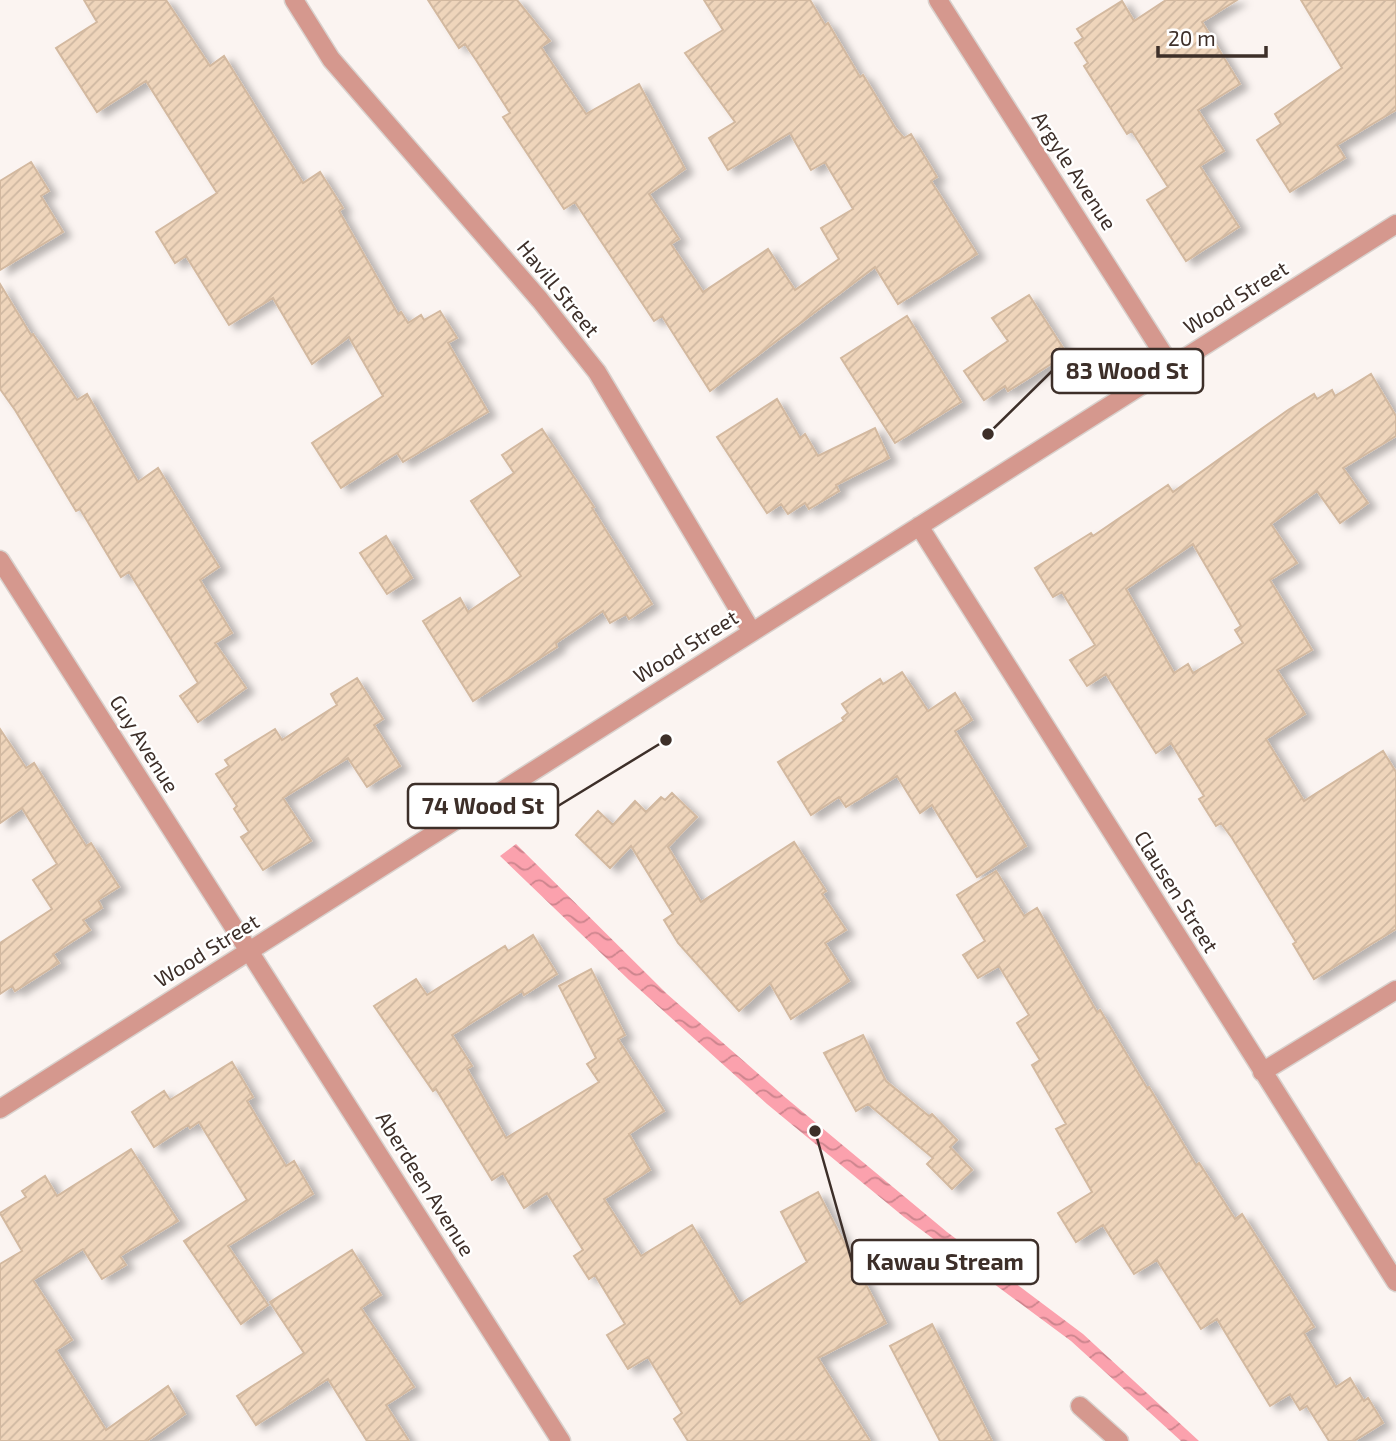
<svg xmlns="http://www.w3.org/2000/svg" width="1396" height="1441" viewBox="0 0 1396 1441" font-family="'Exo 2',sans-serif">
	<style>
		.water { fill: url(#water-waves) }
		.building { fill: url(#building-hatch); stroke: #d3b9a0; stroke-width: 2; fill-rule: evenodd; filter: url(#shadow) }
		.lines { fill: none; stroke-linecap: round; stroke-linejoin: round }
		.minor-casing { stroke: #d9d1cd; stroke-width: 21 }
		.minor { stroke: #d5988e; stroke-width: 18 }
		.labels { text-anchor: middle; stroke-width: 5; stroke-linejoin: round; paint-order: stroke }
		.street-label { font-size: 21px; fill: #3d2f29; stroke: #fff }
		.leader { fill: none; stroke: #3d2f29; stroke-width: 2.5 }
		.callout-dot { fill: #3d2f29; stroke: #fff; stroke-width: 2.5 }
		.callout { fill: #fff; stroke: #3d2f29; stroke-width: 2.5 }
		.callout-label { font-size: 23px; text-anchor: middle; font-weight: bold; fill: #3d2f29 }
	</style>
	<defs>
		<pattern id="water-waves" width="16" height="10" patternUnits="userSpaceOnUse" patternTransform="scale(1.75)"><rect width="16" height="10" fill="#fba1ad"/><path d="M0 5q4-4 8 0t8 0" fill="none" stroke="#cc848d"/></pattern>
		<pattern id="building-hatch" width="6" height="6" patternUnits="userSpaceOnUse" patternTransform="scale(1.75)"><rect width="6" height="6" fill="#efd5bb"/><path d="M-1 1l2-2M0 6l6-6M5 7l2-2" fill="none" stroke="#ceb7a1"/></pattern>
		<filter id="shadow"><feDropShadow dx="8" dy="4.5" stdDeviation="3.5" flood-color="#0004"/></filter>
	</defs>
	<rect width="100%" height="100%" fill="#fbf4f1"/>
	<!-- water -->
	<path class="water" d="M516 844 667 994 786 1098 947 1232 1083 1334 1199 1441H1181L1071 1341 904 1217 767 1104 629 980 500 856Z"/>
	<!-- building -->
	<path class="building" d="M84 0H166L210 66 224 56 303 183 320 172 343 208 339 211 398 314 401 312 408 323 421 315 424 320 440 311 457 338 448 343 488 412 403 462 397 453 341 488 312 443 383 396 349 337 312 364 273 298 229 325 186 256 175 263 156 232 217 193 146 81 97 112 56 48 97 22Z
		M428 0H517L550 41 541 47 586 114 639 84 685 169 649 194 679 239 671 244 703 292 768 249 795 290 839 259 821 228 853 209 825 162 811 170 790 133 728 170 709 138 735 122 685 53 723 30 704 0H810L825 25 828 23 860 77 863 75 896 129 904 138 911 134 937 177 931 181 977 254 898 304 875 267 710 391 662 316 654 321 575 202 564 209 503 117 510 113 476 60 465 44 459 48Z
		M1166 0H1237L1202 22 1240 84 1198 110 1224 151 1200 166 1239 227 1186 261 1147 200 1168 187 1132 131 1127 134 1084 66 1088 63 1075 43 1083 38 1077 29 1122 1 1134 21Z
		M1301 0H1396V110L1337 145 1345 158 1290 192 1257 140 1281 124 1275 114 1342 68Z
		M31 162 49 191 41 196 63 232 0 270V181Z
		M0 284 31 335 33 334 77 400 87 394 138 482 158 468 219 567 200 580 232 633 215 643 246 688 198 722 180 696 198 683 129 572 121 577 80 509 76 511 15 410 0 389Z
		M1029 295 1067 354 1008 391 1005 386 984 400 964 371 1008 341 992 318Z
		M907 316 961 402 895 443 841 358Z
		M1371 374 1396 416V436L1343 468 1368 503 1340 523 1317 491 1271 524 1297 563 1270 580 1312 650 1277 670 1305 714 1266 739 1304 801 1383 751 1396 772V929L1314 979 1293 944 1296 942 1232 838 1221 823 1216 826 1199 799 1204 796 1171 743 1156 753 1106 674 1087 686 1070 660 1095 645 1062 592 1053 597 1035 568 1091 533 1093 536 1168 485 1173 492 1288 410 1314 394 1317 399 1332 390 1335 396ZM1193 544 1241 626 1235 630 1243 643 1193 673 1188 664 1174 673 1126 589Z
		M777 399 800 438 805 434 818 456 875 428 889 458 836 485 839 491 809 509 805 503 788 514 781 504 767 513 717 437Z
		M542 429 594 507 592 508 652 604 629 619 626 614 610 623 603 611 556 643 557 647 473 701 423 621 460 598 468 612 521 576 471 501 514 473 502 455Z
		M386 536 412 578 387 594 360 553Z
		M902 672 928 711 955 693 972 720 955 731 1026 846 977 877 932 805 920 813 897 776 846 807 839 797 811 815 778 762 844 721 842 718 848 713 842 704 880 679 883 684Z
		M357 678 383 719 374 725 400 766 367 787 348 758 283 798 311 841 263 870 241 837 249 832 234 809 237 806 216 774 229 766 225 760 275 729 282 740 337 705 331 694Z
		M0 729 26 768 34 763 86 846 91 843 119 887 98 900 102 908 83 920 90 930 53 954 59 963 15 991 12 986 0 994V943L52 909 33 880 57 864 22 808 0 823Z
		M672 793 697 817 668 847 701 902 794 842 826 891 822 894 846 930 825 943 849 981 791 1019 770 983 739 1011 678 943 664 920 673 914 631 846 610 868 576 835 598 811 613 825 635 801 646 812 661 797 665 800Z
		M996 871 1024 916 1037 908 1097 1012 1100 1010 1147 1088 1149 1087 1196 1165 1199 1163 1235 1219 1242 1214 1314 1327 1304 1333 1336 1387 1350 1378 1364 1401 1368 1398 1383 1423 1354 1441H1329L1307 1406 1300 1410 1290 1394 1270 1406 1217 1319 1201 1329 1157 1260 1134 1274 1103 1225 1076 1242 1058 1213 1092 1192 1056 1129 1066 1124 1032 1065 1040 1060 1017 1023 1029 1015 999 966 978 978 963 955 985 941 957 895Z
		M533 935 557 974 524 995 522 991 452 1035 472 1066 467 1069 506 1138 599 1082 587 1064 596 1058 559 986 591 969 625 1035 618 1039 664 1111 629 1134 650 1170 604 1199 641 1256 692 1225 740 1304 807 1262 781 1212 818 1192 886 1323 818 1358 870 1441H688L674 1419 682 1413 648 1357 628 1369 607 1335 625 1324 595 1275 589 1279 574 1256 583 1250 547 1193 524 1208 503 1173 492 1180 436 1089 433 1091 374 1006 416 979 427 995 505 946 508 951Z
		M863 1035 886 1081 929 1116 932 1114 957 1140 950 1147 972 1170 952 1189 927 1164 933 1158 868 1104 856 1111 824 1053Z
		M232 1062 253 1097 247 1101 286 1166 294 1161 313 1194 228 1246 268 1305 241 1324 184 1241 247 1200 199 1122 190 1128 188 1125 154 1147 132 1112 164 1091 170 1100Z
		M131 1149 178 1221 120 1256 126 1265 102 1279 83 1249 33 1280 72 1340 56 1350 106 1430 168 1386 185 1414 147 1441H0V1264L22 1251 0 1213 26 1197 22 1191 45 1176 57 1196Z
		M352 1250 381 1295 361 1308 414 1387 386 1405 409 1441H367L328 1379 256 1425 237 1396 304 1353 270 1302Z
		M932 1324 992 1441H940L890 1346Z"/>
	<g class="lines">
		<defs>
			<path id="minor" d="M294 0 331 59 540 300 597 372 752 632
				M938 0 1171 366
				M919 526 1396 1282
				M0 560 561 1441
				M1262 1072 1396 990
				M0 1109 1396 224
				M1080 1406 1119 1441"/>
		</defs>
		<!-- minor casing -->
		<use href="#minor" class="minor-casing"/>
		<!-- minor -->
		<use href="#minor" class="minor"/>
	</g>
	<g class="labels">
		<!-- street labels -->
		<g class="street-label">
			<text transform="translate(1074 171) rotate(57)" y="7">Argyle Avenue</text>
			<text transform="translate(558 289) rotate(51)" y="7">Havill Street</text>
			<text transform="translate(1236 298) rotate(-32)" y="7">Wood Street</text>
			<text transform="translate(686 647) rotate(-32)" y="7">Wood Street</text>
			<text transform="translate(144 744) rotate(58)" y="7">Guy Avenue</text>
			<text transform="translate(1176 892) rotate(58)" y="7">Clausen Street</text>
			<text transform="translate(207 951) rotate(-32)" y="7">Wood Street</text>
			<text transform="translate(425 1184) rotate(58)" y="7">Aberdeen Avenue</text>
		</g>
	</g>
	<!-- callouts -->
	<path class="leader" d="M988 434L1052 371M666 740L558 806M815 1131L852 1262"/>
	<g class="callout-dot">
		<circle cx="988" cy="434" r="7"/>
		<circle cx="666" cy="740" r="7"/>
		<circle cx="815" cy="1131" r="7"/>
	</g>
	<g class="callout">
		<rect x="1052" y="349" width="151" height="44" rx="7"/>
		<rect x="408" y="784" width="150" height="44" rx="7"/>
		<rect x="852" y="1240" width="186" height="44" rx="7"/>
	</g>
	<g class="callout-label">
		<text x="1127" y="379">83 Wood St</text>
		<text x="483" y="814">74 Wood St</text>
		<text x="945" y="1270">Kawau Stream</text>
	</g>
	<!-- scale -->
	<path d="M1158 46v10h108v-10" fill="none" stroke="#3d2f29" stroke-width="3.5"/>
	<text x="1168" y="46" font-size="21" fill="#3d2f29" stroke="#ffffff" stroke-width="5" paint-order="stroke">20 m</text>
</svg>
